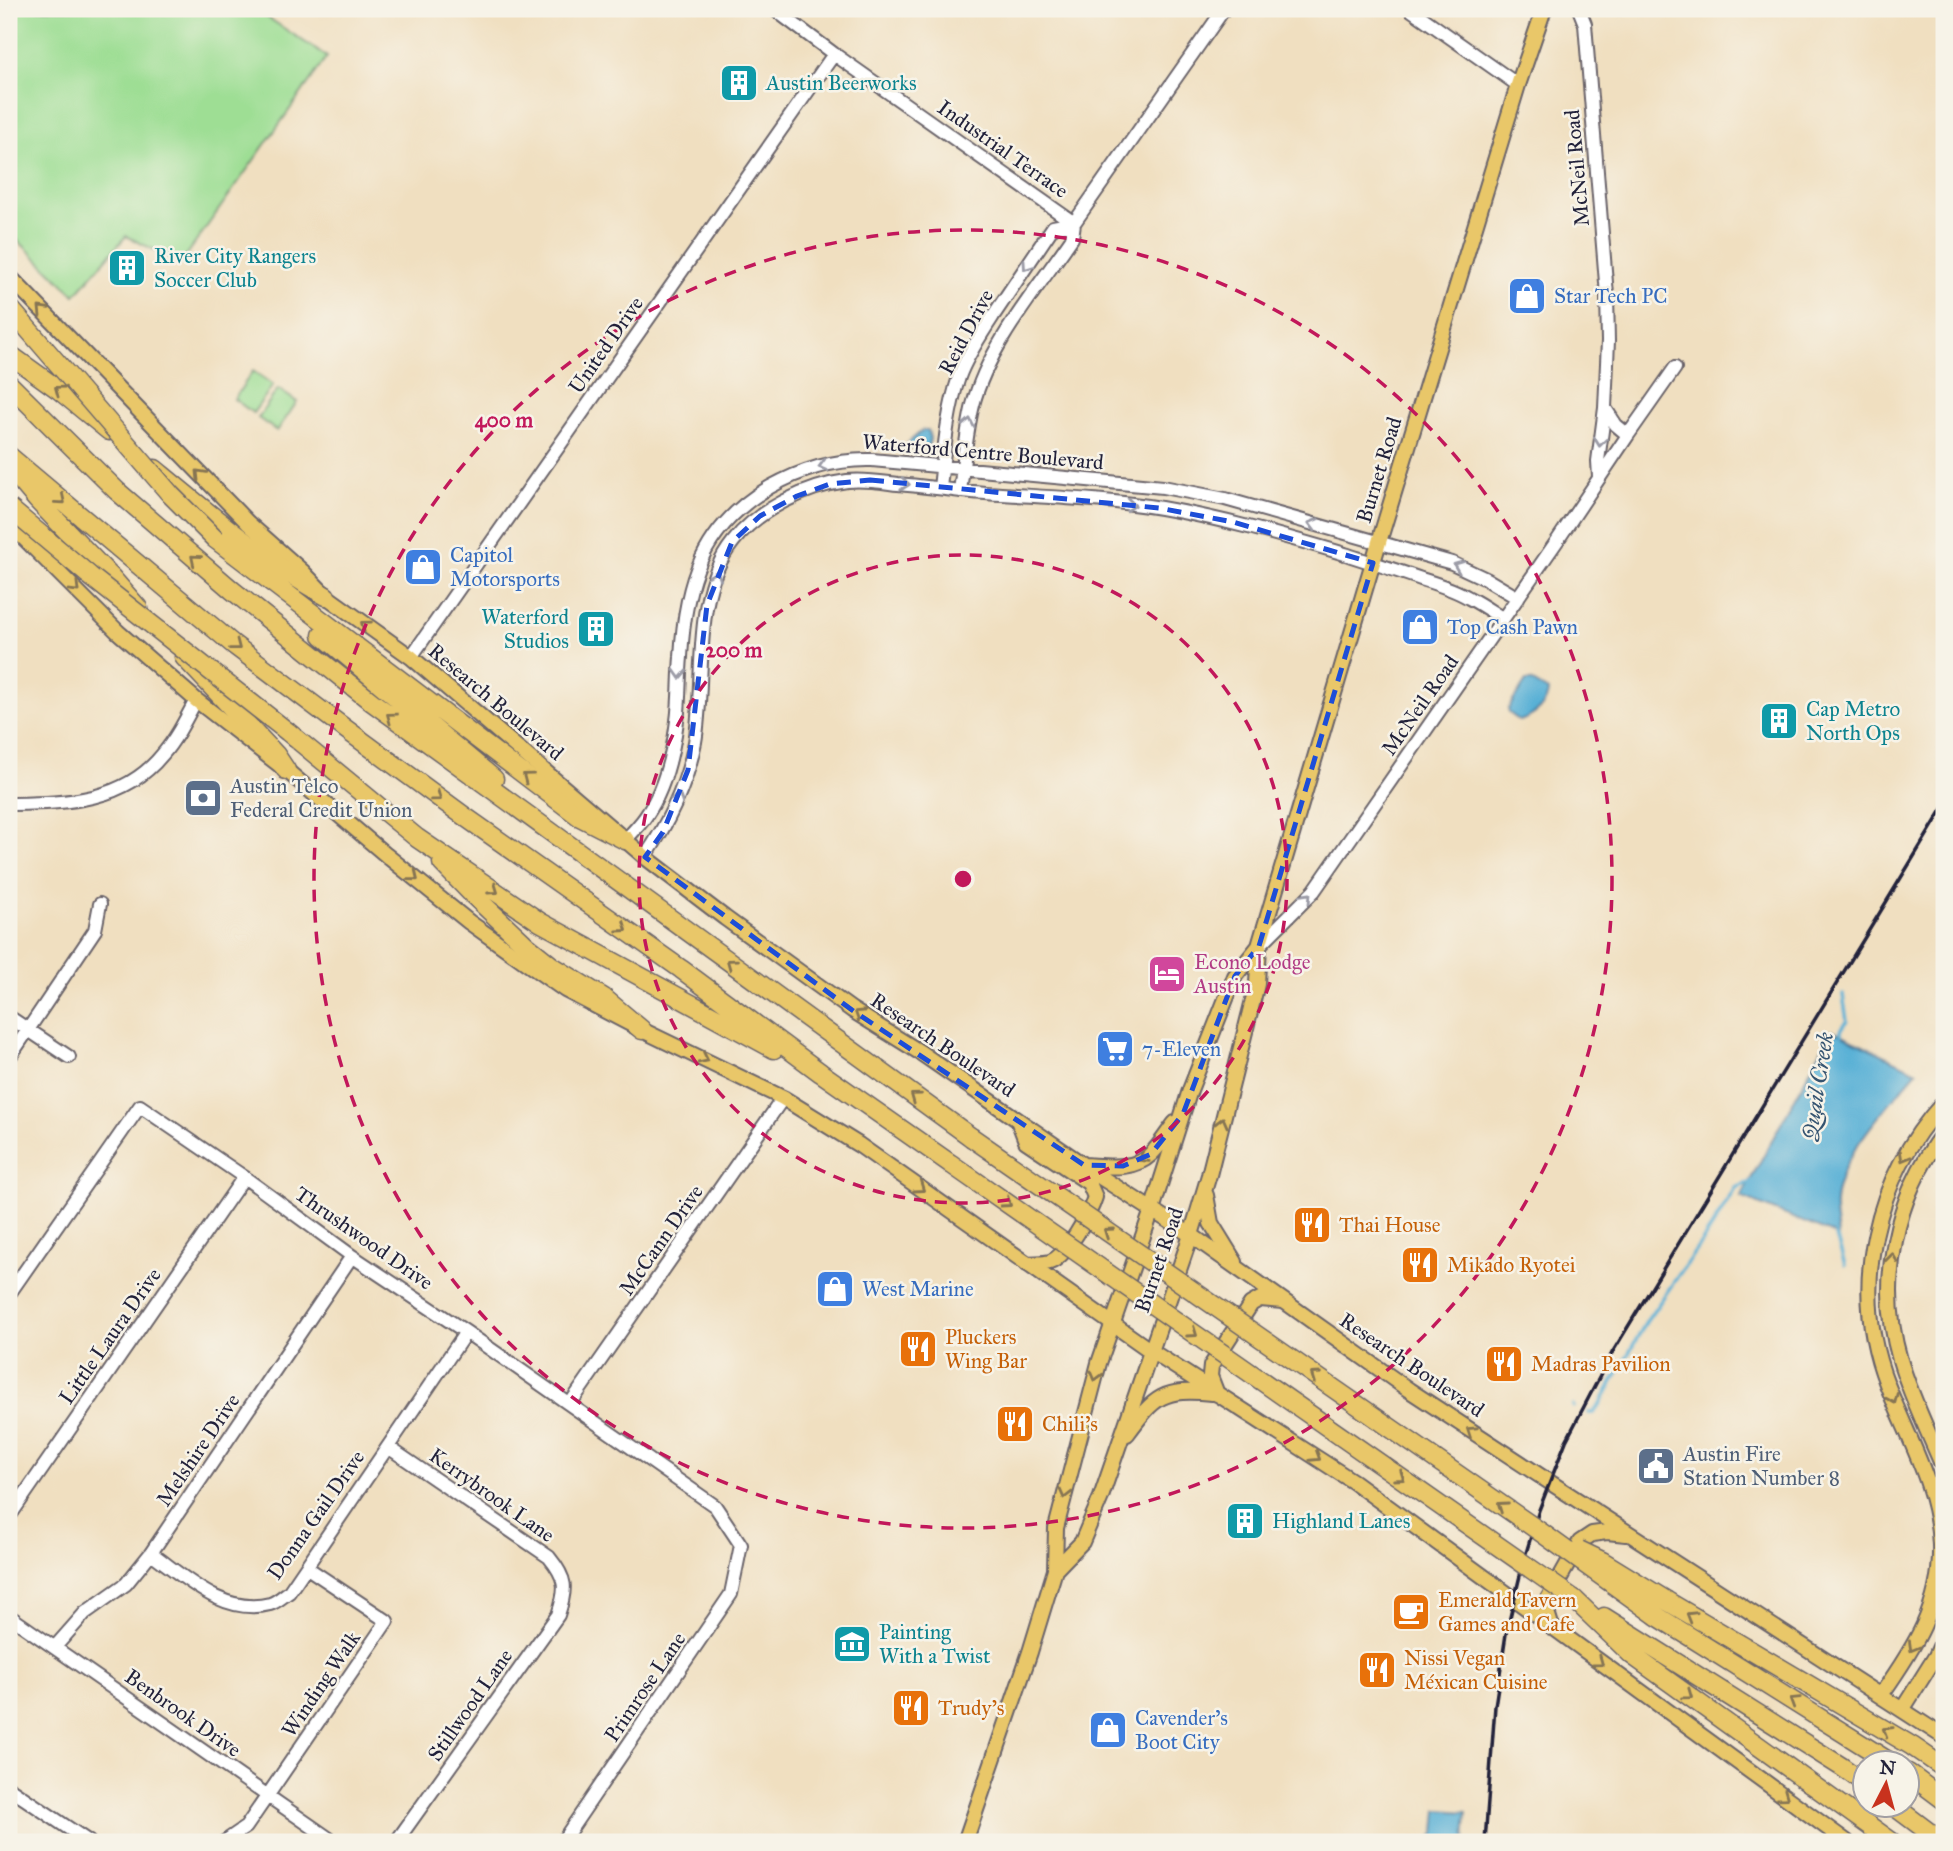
<svg xmlns="http://www.w3.org/2000/svg" width="1953" height="1851" viewBox="0 0 1953 1851" font-family="'IM FELL Great Primer',serif">
	<style>
		.green { fill: #9ede94; stroke: #608068; stroke-width: 2 }
		.water { fill: #59b0d6; stroke: #3e6988; stroke-width: 2 }
		.lines { fill: none; stroke-linecap: round; stroke-linejoin: round }
		.stream { stroke: #59b0d6; stroke-width: 3.5 }
		.minor-casing { stroke: #6a646a; stroke-width: 16 }
		.major-casing { stroke: #6a646a; stroke-width: 18 }
		.highway-casing { stroke: #6a646a; stroke-width: 21 }
		.minor { stroke: #fff; stroke-width: 12 }
		.major { stroke: #e9c769; stroke-width: 14 }
		.highway { stroke: #e9c769; stroke-width: 18 }
		.rail { stroke: #22223b; stroke-width: 3.5 }
		.highway-bridge-casing { stroke: #6a646a; stroke-width: 21; stroke-linecap: butt }
		.highway-bridge { stroke: #e9c769; stroke-width: 18 }
		.oneway { stroke: #9c9ca7 }
		.oneway2 { stroke: #867452 }
		.marked { fill: none; stroke: #1d4ed8; stroke-width: 5; stroke-dasharray: 14 9; stroke-linejoin: round }
		.ring { fill: none; stroke: #c2185b; stroke-width: 3.5; stroke-dasharray: 12 9 }
		.labels { text-anchor: middle; stroke-width: 5; stroke-linejoin: round; paint-order: stroke }
		.culture-label { font-size: 21px; fill: #0d838f; stroke: #f7f3e8; text-anchor: start }
		.street-label { font-size: 21px; fill: #22223b; stroke: #f7f3e8 }
		.shop-label { font-size: 21px; fill: #366cbe; stroke: #f7f3e8; text-anchor: start }
		.service-label { font-size: 21px; fill: #4e5e75; stroke: #f7f3e8; text-anchor: start }
		.hotel-label { font-size: 21px; fill: #b23c85; stroke: #f7f3e8; text-anchor: start }
		.food-label { font-size: 21px; fill: #c56008; stroke: #f7f3e8; text-anchor: start }
		.water-label { font-size: 23px; font-style: italic; fill: #355471; stroke: #f7f3e8 }
		.centre { fill: #c2185b; stroke: #f7f3e8; stroke-width: 3.5 }
		.ring-label { font-size: 21px; text-anchor: middle; font-weight: bold; fill: #c2185b; stroke: #f7f3e8; stroke-width: 5; stroke-linejoin: round; paint-order: stroke }
	</style>
	<rect width="100%" height="100%" fill="#f7f3e8"/>
	<filter id="ink" filterUnits="userSpaceOnUse"><feTurbulence type="fractalNoise" baseFrequency=".0143" numOctaves="2"/><feDisplacementMap in="SourceGraphic" scale="14" xChannelSelector="R" yChannelSelector="G"/><feConvolveMatrix kernelMatrix="1 2 1 2 8 2 1 2 1" color-interpolation-filters="sRGB"/></filter>
	<filter id="wash" filterUnits="userSpaceOnUse"><feTurbulence type="fractalNoise" baseFrequency=".00686" numOctaves="4" result="noise"/><feDisplacementMap in="SourceGraphic" scale="28" xChannelSelector="R" yChannelSelector="G"/><feGaussianBlur stdDeviation="1.57" result="paint"/><feColorMatrix in="noise" values="0 0 0 0 0 0 0 0 0 0 0 0 0 0 0 0 0 1.4 0 .05"/><feComposite in="paint" operator="in"/></filter>
	<g filter="url(#wash)">
		<rect width="100%" height="100%" fill="#f0dfc0"/>
		<!-- green -->
		<path class="green" d="M9 9H255L327 57 181 263 126 236 75 295 9 232V147L11 139 9 116Z
			M253 371 273 385 253 413 234 399Z
			M278 389 297 402 277 431 258 418Z"/>
		<!-- water -->
		<path class="water" d="M923 430H928L930 439 928 446 923 448 908 447V443Z
			M1526 681H1531L1548 691C1547 707 1534 716 1520 721L1509 713 1508 709Z
			M1832 1030 1917 1071C1888 1106 1838 1156 1835 1203 1834 1213 1837 1225 1838 1236L1741 1197Z
			M1438 1810 1467 1812 1465 1842H1429L1436 1832Z"/>
		<g class="lines">
			<!-- stream -->
			<path class="stream" d="M1841 1036V1030L1847 1021 1843 995
				M1835 1233 1845 1265
				M1573 1406 1574 1407
				M1588 1413H1593L1600 1405 1646 1322 1712 1227 1735 1188 1754 1181"/>
		</g>
	</g>
	<g filter="url(#ink)">
		<g class="lines">
			<defs>
				<path id="minor" d="M774 9 834 54 1074 223
					M1410 9 1518 85
					M1628 435 1675 368
					M1599 477 1598 461 1605 408
					M940 488C944 452 947 412 959 377 967 355 981 335 993 316 1013 286 1033 257 1053 227L1074 223
					M960 491C964 462 966 433 973 405 988 346 1038 288 1072 238L1074 223 1224 9
					M411 657 834 54
					M9 804C65 803 123 803 162 755 176 739 186 719 196 700
					M625 840C632 833 640 825 646 816 664 790 673 752 677 721 680 700 679 678 681 657 685 582 702 527 770 487 802 469 836 459 872 460L1163 487 1225 499 1452 563 1486 579 1518 598
					M645 857C669 822 687 784 695 742 706 680 691 594 733 542 757 510 807 486 847 481 864 479 881 482 898 484 923 486 948 490 972 492 1035 497 1099 498 1161 508 1224 519 1284 536 1345 554 1370 562 1396 570 1421 579 1437 584 1454 589 1469 598 1481 604 1492 612 1503 619
					M1259 946 1314 891 1557 541 1628 435 1616 425 1605 408 1608 341 1607 295 1585 24 1579 9
					M9 1017 69 1057
					M9 1058 95 930 100 904
					M9 1294 140 1106 244 1177 352 1256 466 1332 715 1506 741 1545 731 1594 562 1842
					M570 1404 783 1098
					M388 1447 549 1557C567 1579 567 1588 558 1615L396 1842
					M9 1517 244 1177
					M151 1553C186 1578 224 1616 270 1604 277 1602 283 1596 289 1592L466 1332
					M9 1616 334 1842
					M55 1647 85 1613 126 1584 151 1553 352 1256
					M9 1788 89 1842
					M224 1842 246 1827 387 1621 306 1567"/>
				<path id="major" d="M9 276 248 523 303 572 326 596 411 657 645 857 725 918 852 1010 921 1053 1102 1178 1191 1235 1409 1390 1551 1483 1944 1737
					M9 523 118 632 196 700 286 770 386 855 469 922 528 964 565 990 642 1030 783 1098 859 1145 1151 1351 1354 1482 1847 1842
					M1018 1120 1026 1141 1089 1183 1095 1197C1090 1213 1067 1256 1050 1262 1044 1264 1034 1263 1027 1264
					M1944 1132C1895 1196 1877 1282 1900 1360 1911 1397 1929 1433 1944 1469
					M1084 1165C1106 1166 1133 1171 1150 1155 1160 1146 1167 1133 1175 1123
					M1206 1195 1211 1223 1235 1262
					M1217 1394 1210 1376 1211 1366 1251 1304 1260 1299 1283 1301
					M1127 1434C1155 1396 1163 1388 1212 1393
					M1055 1570 1082 1542 1101 1497 1191 1235 1209 1175 1257 984 1259 946 1379 542 1518 85 1544 9
					M1552 1628 1547 1612 1548 1599 1580 1542 1592 1534 1607 1532 1626 1534
					M1881 1695C1914 1648 1942 1606 1940 1545 1938 1487 1907 1437 1887 1384 1849 1287 1875 1177 1944 1102
					M1902 1710 1936 1656 1944 1638
					M965 1842 1030 1652 1055 1570 1056 1528 1099 1363 1152 1210 1190 1090 1235 976 1259 946"/>
				<path id="highway" d="M9 354 59 390 109 431
					M9 384 117 491 232 590 372 702 971 1137
					M9 456 234 645 347 730 464 816 681 969 821 1073 951 1164
					M11 469 37 500 111 577 138 608
					M155 469C208 513 266 562 326 596
					M215 539 580 817 625 840
					M322 635 494 779
					M184 657 276 755 286 770
					M288 732 417 838 540 922 774 1049
					M442 863 472 894 527 946 552 966 604 998 642 1030
					M1574 1599 1632 1655 1892 1842
					M1667 1601 1912 1746 1944 1768
					M1657 1616 1893 1764
					M1604 1617 1842 1767 1866 1784
					M1908 1773 1944 1800
					M1894 1806 1942 1842"/>
			</defs>
			<!-- minor casing -->
			<use href="#minor" class="minor-casing"/>
			<!-- major casing -->
			<use href="#major" class="major-casing"/>
			<!-- highway casing -->
			<use href="#highway" class="highway-casing"/>
			<!-- minor -->
			<use href="#minor" class="minor"/>
			<!-- major -->
			<use href="#major" class="major"/>
			<!-- highway -->
			<use href="#highway" class="highway"/>
			<!-- rail -->
			<path class="rail" d="M1485 1842 1495 1706 1506 1634 1523 1563 1539 1510 1566 1441 1612 1353 1944 807"/>
			<defs>
				<path id="highway-bridge" d="M9 307 171 495 215 539
					M9 508 90 576 288 732
					M971 1137 1542 1533 1657 1616
					M951 1164 1574 1599
					M1579 1550 1602 1561 1667 1601"/>
			</defs>
			<!-- highway-bridge casing -->
			<use href="#highway-bridge" class="highway-bridge-casing"/>
			<!-- highway-bridge -->
			<use href="#highway-bridge" class="highway-bridge"/>
		</g>
		<!-- one-way arrows -->
		<defs><path id="oneway-chevron" d="M-2-3.5L2.5 0L-2 3.5" fill="none" stroke-width="1.6" stroke-linecap="round" stroke-linejoin="round" transform="scale(1.75)"/></defs>
		<g class="oneway">
			<use href="#oneway-chevron" transform="translate(1027 266) rotate(124)"/>
			<use href="#oneway-chevron" transform="translate(969 423) rotate(-79)"/>
			<use href="#oneway-chevron" transform="translate(1600 442) rotate(97)"/>
			<use href="#oneway-chevron" transform="translate(823 466) rotate(165)"/>
			<use href="#oneway-chevron" transform="translate(905 484) rotate(6)"/>
			<use href="#oneway-chevron" transform="translate(1131 505) rotate(6)"/>
			<use href="#oneway-chevron" transform="translate(1313 524) rotate(-165)"/>
			<use href="#oneway-chevron" transform="translate(1458 566) rotate(-159)"/>
			<use href="#oneway-chevron" transform="translate(716 575) rotate(-71)"/>
			<use href="#oneway-chevron" transform="translate(680 674) rotate(93)"/>
			<use href="#oneway-chevron" transform="translate(678 798) rotate(-69)"/>
			<use href="#oneway-chevron" transform="translate(1307 897) rotate(-46)"/>
		</g>
		<g class="oneway2">
			<use href="#oneway-chevron" transform="translate(42 310) rotate(-134)"/>
			<use href="#oneway-chevron" transform="translate(59 390) rotate(-143)"/>
			<use href="#oneway-chevron" transform="translate(200 474) rotate(-134)"/>
			<use href="#oneway-chevron" transform="translate(61 500) rotate(40)"/>
			<use href="#oneway-chevron" transform="translate(195 559) rotate(-140)"/>
			<use href="#oneway-chevron" transform="translate(75 588) rotate(45)"/>
			<use href="#oneway-chevron" transform="translate(365 625) rotate(-144)"/>
			<use href="#oneway-chevron" transform="translate(236 646) rotate(38)"/>
			<use href="#oneway-chevron" transform="translate(391 717) rotate(-143)"/>
			<use href="#oneway-chevron" transform="translate(527 777) rotate(-143)"/>
			<use href="#oneway-chevron" transform="translate(437 797) rotate(36)"/>
			<use href="#oneway-chevron" transform="translate(414 877) rotate(39)"/>
			<use href="#oneway-chevron" transform="translate(494 890) rotate(35)"/>
			<use href="#oneway-chevron" transform="translate(623 928) rotate(35)"/>
			<use href="#oneway-chevron" transform="translate(731 963) rotate(-144)"/>
			<use href="#oneway-chevron" transform="translate(859 1014) rotate(-147)"/>
			<use href="#oneway-chevron" transform="translate(704 1059) rotate(26)"/>
			<use href="#oneway-chevron" transform="translate(915 1097) rotate(-144)"/>
			<use href="#oneway-chevron" transform="translate(1222 1122) rotate(-76)"/>
			<use href="#oneway-chevron" transform="translate(1904 1157) rotate(119)"/>
			<use href="#oneway-chevron" transform="translate(1143 1158) rotate(149)"/>
			<use href="#oneway-chevron" transform="translate(920 1188) rotate(35)"/>
			<use href="#oneway-chevron" transform="translate(1007 1203) rotate(35)"/>
			<use href="#oneway-chevron" transform="translate(1108 1232) rotate(-145)"/>
			<use href="#oneway-chevron" transform="translate(1892 1258) rotate(-83)"/>
			<use href="#oneway-chevron" transform="translate(1193 1333) rotate(35)"/>
			<use href="#oneway-chevron" transform="translate(1096 1376) rotate(105)"/>
			<use href="#oneway-chevron" transform="translate(1315 1376) rotate(-145)"/>
			<use href="#oneway-chevron" transform="translate(1893 1399) rotate(67)"/>
			<use href="#oneway-chevron" transform="translate(1471 1431) rotate(-146)"/>
			<use href="#oneway-chevron" transform="translate(1316 1457) rotate(33)"/>
			<use href="#oneway-chevron" transform="translate(1400 1477) rotate(35)"/>
			<use href="#oneway-chevron" transform="translate(1065 1494) rotate(104)"/>
			<use href="#oneway-chevron" transform="translate(1502 1506) rotate(-145)"/>
			<use href="#oneway-chevron" transform="translate(1691 1616) rotate(-149)"/>
			<use href="#oneway-chevron" transform="translate(1913 1647) rotate(120)"/>
			<use href="#oneway-chevron" transform="translate(1599 1662) rotate(36)"/>
			<use href="#oneway-chevron" transform="translate(1688 1695) rotate(36)"/>
			<use href="#oneway-chevron" transform="translate(1794 1701) rotate(-148)"/>
			<use href="#oneway-chevron" transform="translate(1887 1731) rotate(-149)"/>
			<use href="#oneway-chevron" transform="translate(1784 1796) rotate(36)"/>
		</g>
	</g>
	<!-- marked area -->
	<path class="marked" d="M870 480 1159 508 1233 522 1373 563 1259 946 1235 976 1183 1114 1151 1154 1123 1166 1084 1165 852 1010 645 857 663 832 688 770 707 605 732 542 760 516 797 496 830 484Z"/>
	<!-- distance rings -->
	<g class="ring">
		<circle cx="963" cy="879" r="324"/>
		<circle cx="963" cy="879" r="649"/>
	</g>
	<!-- icons -->
	<defs>
		<symbol id="building-square" viewBox="-11 -11 22 22"><rect x="-9" y="-9" width="18" height="18" rx="4" fill="#0f9aa8" stroke="#f7f3e8"/><path d="M-4-6H4V6H1V3H-1V6H-4ZM-2.5-4.3h1.7v1.8h-1.7ZM.8-4.3h1.7v1.8H.8ZM-2.5-1h1.7V.8h-1.7ZM.8-1h1.7V.8H.8Z" fill="#fff"/></symbol>
		<symbol id="shop-square" viewBox="-11 -11 22 22"><rect x="-9" y="-9" width="18" height="18" rx="4" fill="#3f7fe0" stroke="#f7f3e8"/><path d="M-5-2.5h2.3a2.7 3.5 0 0 1 5.4 0H5L5.5 6h-11ZM-1.5-2.5h3a1.5 2.3 0 0 0-3 0Z" fill="#fff"/></symbol>
		<symbol id="bank-square" viewBox="-11 -11 22 22"><rect x="-9" y="-9" width="18" height="18" rx="4" fill="#5c6f8a" stroke="#f7f3e8"/><path d="M-6-4H6V4H-6ZM0-2.3a2.3 2.3 0 1 0 0 4.6a2.3 2.3 0 1 0 0-4.6Z" fill="#fff"/></symbol>
		<symbol id="hotel-square" viewBox="-11 -11 22 22"><rect x="-9" y="-9" width="18" height="18" rx="4" fill="#d1479c" stroke="#f7f3e8"/><path d="M-6-4.5h1.5V1H6V5H4.5V3h-9V5H-6ZM-4 0a1.8 1.8 0 1 1 3.6 0ZM.5 0V-2.5h3Q6-2.5 6 0Z" fill="#fff"/></symbol>
		<symbol id="supermarket-square" viewBox="-11 -11 22 22"><rect x="-9" y="-9" width="18" height="18" rx="4" fill="#3f7fe0" stroke="#f7f3e8"/><path d="M-6-5.5h2.5l.6 2H6L4.5 2H-2.5L-4.4-4H-6ZM-1.5 3.2a1.3 1.3 0 1 0 .1 0ZM3 3.2a1.3 1.3 0 1 0 .1 0Z" fill="#fff"/></symbol>
		<symbol id="restaurant-square" viewBox="-11 -11 22 22"><rect x="-9" y="-9" width="18" height="18" rx="4" fill="#e8710a" stroke="#f7f3e8"/><path d="M-5-6h1v4h1v-4h1v4h1v-4h1v5L-1.5 .5V6h-2V.5L-5-1ZM5-6V6H3V1.5H1.5Q1.5-4 5-6Z" fill="#fff"/></symbol>
		<symbol id="civic-square" viewBox="-11 -11 22 22"><rect x="-9" y="-9" width="18" height="18" rx="4" fill="#5c6f8a" stroke="#f7f3e8"/><path d="M-.6-6.5H3V-4.5H.6V-3L4-1V1h2V6H-6V1h2V-1L-.6-3ZM-1.2 2.5V6h2.4V2.5Z" fill="#fff"/></symbol>
		<symbol id="cafe-square" viewBox="-11 -11 22 22"><rect x="-9" y="-9" width="18" height="18" rx="4" fill="#e8710a" stroke="#f7f3e8"/><path d="M-5.5-4.5H6V0H3Q3 3.5 0 3.5H-2.5Q-5.5 3.5-5.5 0ZM3-3.2v2h1.7v-2ZM-6 4.5H4V6H-6Z" fill="#fff"/></symbol>
		<symbol id="museum-square" viewBox="-11 -11 22 22"><rect x="-9" y="-9" width="18" height="18" rx="4" fill="#0f9aa8" stroke="#f7f3e8"/><path d="M0-6L6-3V-2H-6V-3ZM-5-1h2V3h-2ZM-1-1h2V3h-2ZM3-1h2V3H3ZM-6 4H6V6H-6Z" fill="#fff"/></symbol>
	</defs>
	<g fill-rule="evenodd">
		<use href="#building-square" x="717" y="61" width="44" height="44"/>
		<use href="#building-square" x="105" y="246" width="44" height="44"/>
		<use href="#shop-square" x="1505" y="274" width="44" height="44"/>
		<use href="#shop-square" x="401" y="545" width="44" height="44"/>
		<use href="#shop-square" x="1398" y="605" width="44" height="44"/>
		<use href="#building-square" x="574" y="607" width="44" height="44"/>
		<use href="#building-square" x="1757" y="699" width="44" height="44"/>
		<use href="#bank-square" x="181" y="776" width="44" height="44"/>
		<use href="#hotel-square" x="1145" y="952" width="44" height="44"/>
		<use href="#supermarket-square" x="1093" y="1027" width="44" height="44"/>
		<use href="#restaurant-square" x="1290" y="1203" width="44" height="44"/>
		<use href="#restaurant-square" x="1398" y="1243" width="44" height="44"/>
		<use href="#shop-square" x="813" y="1267" width="44" height="44"/>
		<use href="#restaurant-square" x="896" y="1327" width="44" height="44"/>
		<use href="#restaurant-square" x="1482" y="1342" width="44" height="44"/>
		<use href="#restaurant-square" x="993" y="1402" width="44" height="44"/>
		<use href="#civic-square" x="1634" y="1444" width="44" height="44"/>
		<use href="#building-square" x="1223" y="1499" width="44" height="44"/>
		<use href="#cafe-square" x="1389" y="1590" width="44" height="44"/>
		<use href="#museum-square" x="830" y="1622" width="44" height="44"/>
		<use href="#restaurant-square" x="1355" y="1648" width="44" height="44"/>
		<use href="#restaurant-square" x="889" y="1686" width="44" height="44"/>
		<use href="#shop-square" x="1086" y="1708" width="44" height="44"/>
	</g>
	<g class="labels">
		<!-- culture labels -->
		<g class="culture-label">
			<text x="766" y="90">Austin Beerworks</text>
			<text x="154" y="263">River City Rangers<tspan x="154" dy="24">Soccer Club</tspan></text>
			<text x="569" y="624" text-anchor="end">Waterford<tspan x="569" dy="24">Studios</tspan></text>
			<text x="1806" y="716">Cap Metro<tspan x="1806" dy="24">North Ops</tspan></text>
			<text x="1272" y="1528">Highland Lanes</text>
			<text x="879" y="1639">Painting<tspan x="879" dy="24">With a Twist</tspan></text>
		</g>
		<!-- street labels -->
		<g class="street-label">
			<text transform="translate(1003 149) rotate(35)" y="7">Industrial Terrace</text>
			<text transform="translate(1577 168) rotate(-95)" y="7">McNeil Road</text>
			<text transform="translate(966 332) rotate(-62)" y="7">Reid Drive</text>
			<text transform="translate(606 345) rotate(-55)" y="7">United Drive</text>
			<text transform="translate(983 452) rotate(5)" y="7">Waterford Centre Boulevard</text>
			<text transform="translate(1379 470) rotate(-73)" y="7">Burnet Road</text>
			<text transform="translate(496 702) rotate(40)" y="7">Research Boulevard</text>
			<text transform="translate(1420 705) rotate(-55)" y="7">McNeil Road</text>
			<text transform="translate(943 1045) rotate(34)" y="7">Research Boulevard</text>
			<text transform="translate(364 1238) rotate(35)" y="7">Thrushwood Drive</text>
			<text transform="translate(661 1240) rotate(-55)" y="7">McCann Drive</text>
			<text transform="translate(1159 1260) rotate(-71)" y="7">Burnet Road</text>
			<text transform="translate(110 1336) rotate(-55)" y="7">Little Laura Drive</text>
			<text transform="translate(1412 1365) rotate(34)" y="7">Research Boulevard</text>
			<text transform="translate(198 1450) rotate(-56)" y="7">Melshire Drive</text>
			<text transform="translate(492 1495) rotate(35)" y="7">Kerrybrook Lane</text>
			<text transform="translate(316 1515) rotate(-55)" y="7">Donna Gail Drive</text>
			<text transform="translate(321 1684) rotate(-56)" y="7">Winding Walk</text>
			<text transform="translate(645 1687) rotate(-56)" y="7">Primrose Lane</text>
			<text transform="translate(470 1705) rotate(-55)" y="7">Stillwood Lane</text>
			<text transform="translate(183 1713) rotate(35)" y="7">Benbrook Drive</text>
		</g>
		<!-- shop labels -->
		<g class="shop-label">
			<text x="1554" y="303">Star Tech PC</text>
			<text x="450" y="562">Capitol<tspan x="450" dy="24">Motorsports</tspan></text>
			<text x="1447" y="634">Top Cash Pawn</text>
			<text x="1142" y="1056">7-Eleven</text>
			<text x="862" y="1296">West Marine</text>
			<text x="1135" y="1725">Cavender's<tspan x="1135" dy="24">Boot City</tspan></text>
		</g>
		<!-- service labels -->
		<g class="service-label">
			<text x="230" y="793">Austin Telco<tspan x="230" dy="24">Federal Credit Union</tspan></text>
			<text x="1683" y="1461">Austin Fire<tspan x="1683" dy="24">Station Number 8</tspan></text>
		</g>
		<!-- hotel labels -->
		<g class="hotel-label">
			<text x="1194" y="969">Econo Lodge<tspan x="1194" dy="24">Austin</tspan></text>
		</g>
		<!-- food labels -->
		<g class="food-label">
			<text x="1339" y="1232">Thai House</text>
			<text x="1447" y="1272">Mikado Ryotei</text>
			<text x="945" y="1344">Pluckers<tspan x="945" dy="24">Wing Bar</tspan></text>
			<text x="1531" y="1371">Madras Pavilion</text>
			<text x="1042" y="1431">Chili's</text>
			<text x="1438" y="1607">Emerald Tavern<tspan x="1438" dy="24">Games and Cafe</tspan></text>
			<text x="1404" y="1665">Nissi Vegan<tspan x="1404" dy="24">Méxican Cuisine</tspan></text>
			<text x="938" y="1715">Trudy's</text>
		</g>
		<!-- water labels -->
		<g class="water-label">
			<text transform="translate(1817 1086) rotate(-81)" y="8">Quail Creek</text>
		</g>
	</g>
	<circle cx="963" cy="879" r="10" class="centre"/>
	<g class="ring-label">
		<text x="504" y="427">400 m</text>
		<text x="734" y="657">200 m</text>
	</g>
	<!-- margin -->
	<rect width="1953" height="1851" fill="none" stroke="#f7f3e8" stroke-width="35"/>
	<!-- north arrow -->
	<g transform="translate(1886 1784) rotate(6)"><circle r="33" fill="#f7f3e8" stroke="#a29fa3" stroke-width="2"/>
	<path d="M0-5L12 26L0 18L-12 26Z" fill="#c8321e"/>
	<text y="-10" font-size="19" font-weight="bold" text-anchor="middle" fill="#22223b">N</text>
	</g>
</svg>
